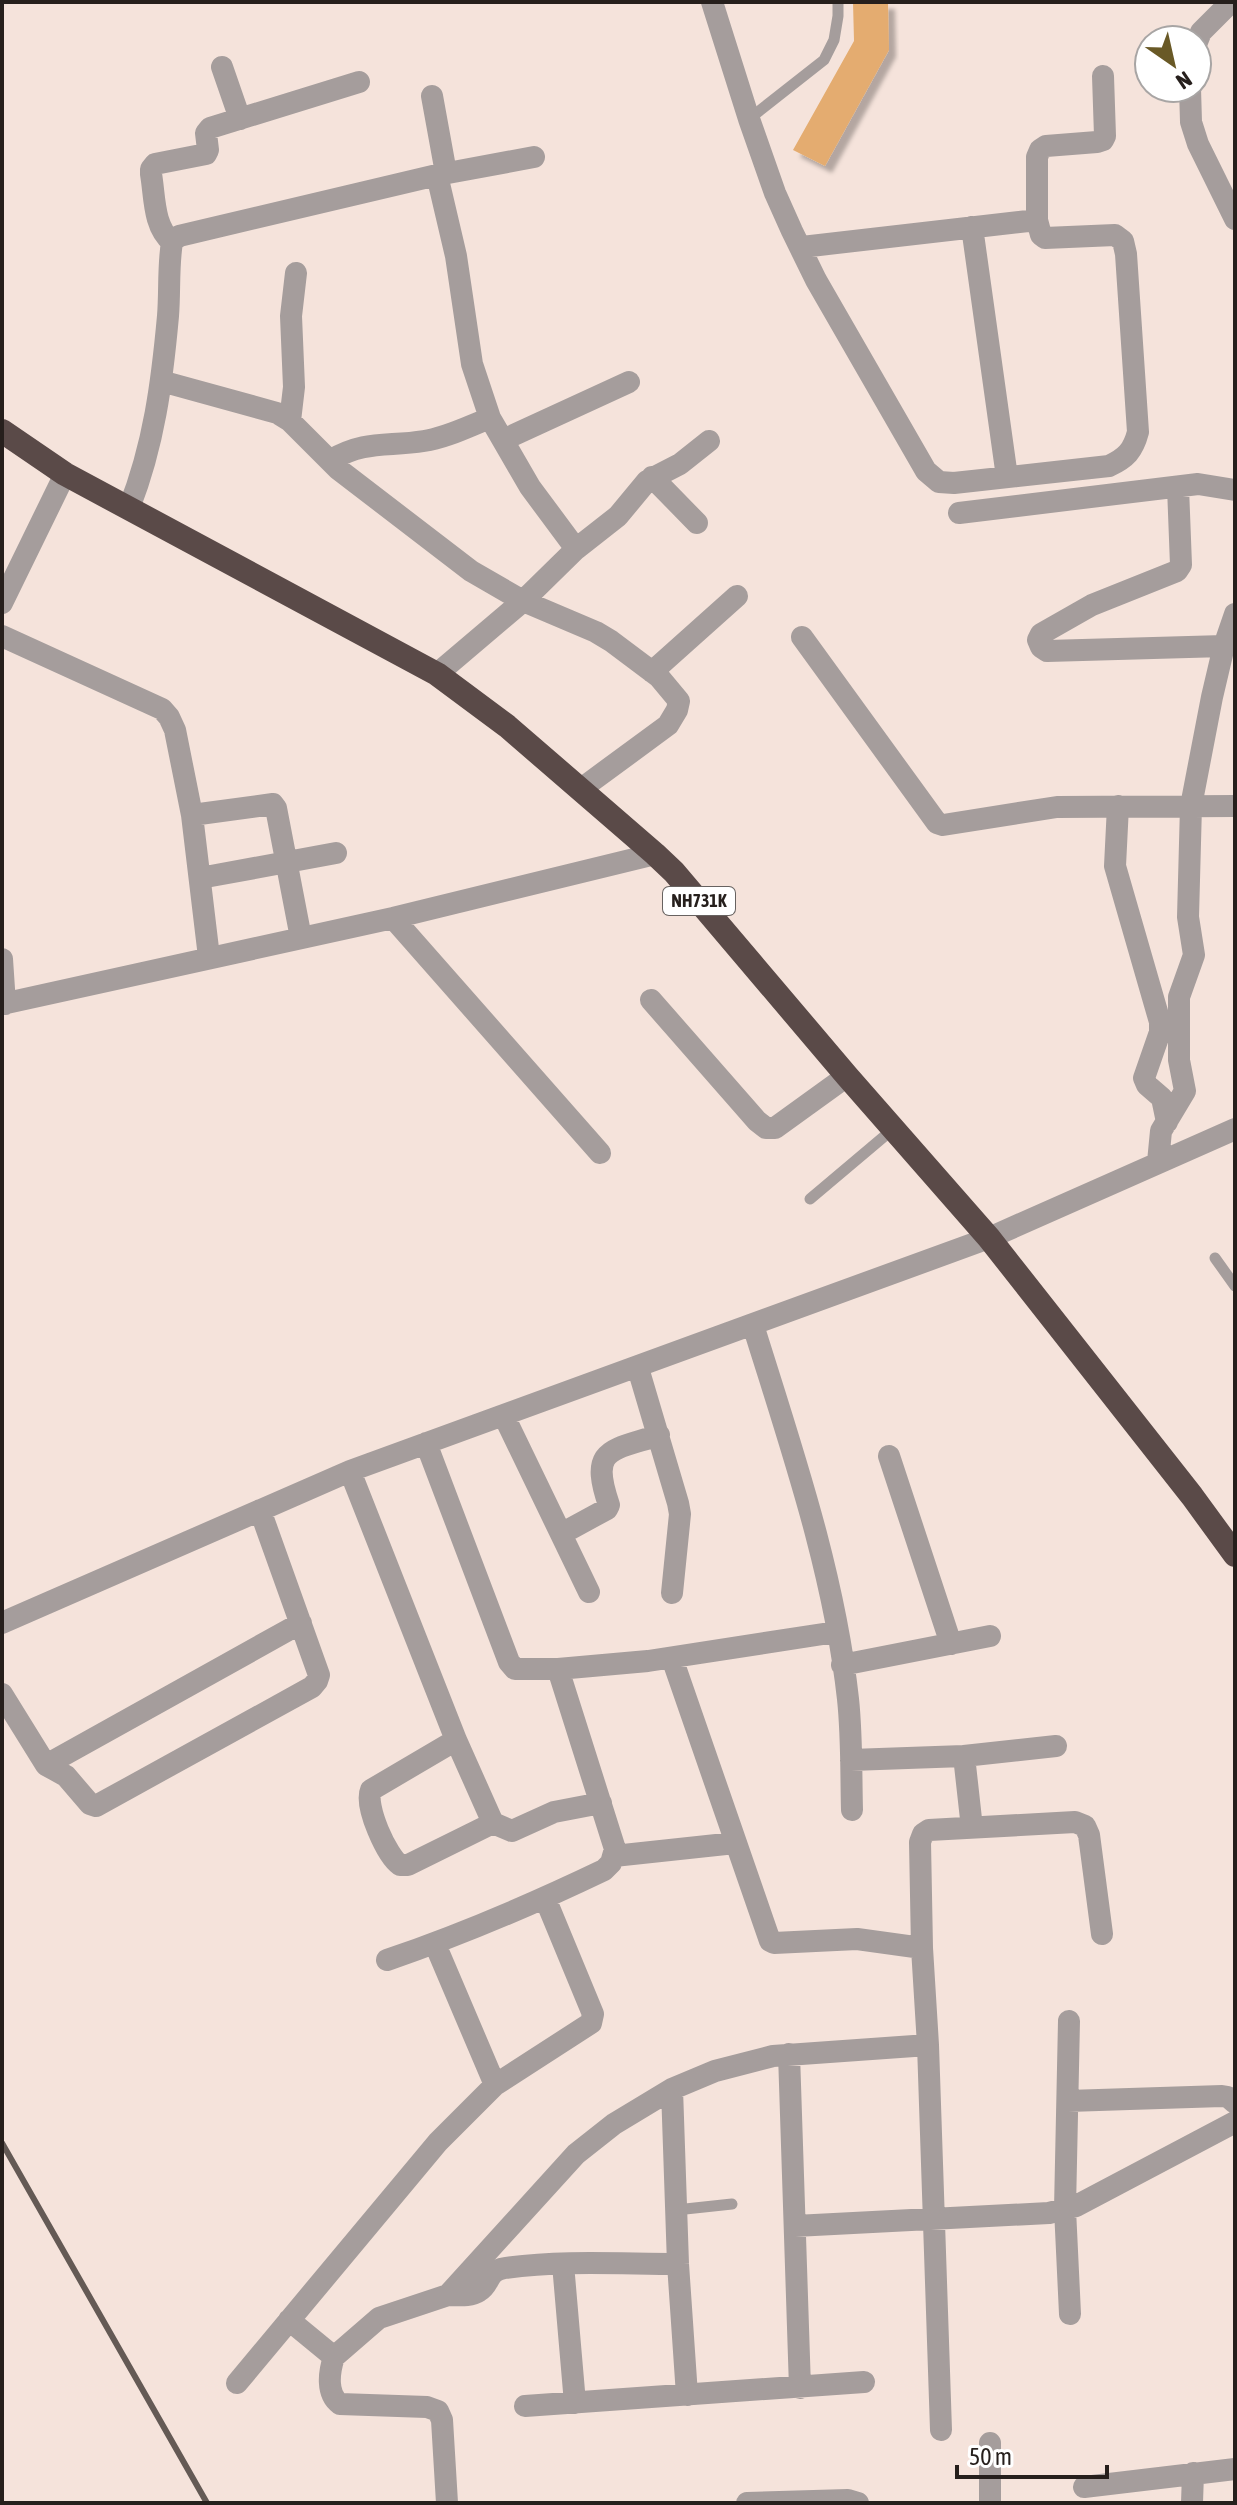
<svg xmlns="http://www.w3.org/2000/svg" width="1237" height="2505" viewBox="0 0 1237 2505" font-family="'Asap Condensed',sans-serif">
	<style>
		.building { fill: #e4ac6f; filter: url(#shadow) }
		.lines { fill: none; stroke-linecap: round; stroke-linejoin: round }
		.lane { stroke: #a59d9c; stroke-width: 11 }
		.street { stroke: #a59d9c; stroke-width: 22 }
		.highway { stroke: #5a4a48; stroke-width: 24 }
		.rail { stroke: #645a55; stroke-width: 6 }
		.labels { text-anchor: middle; stroke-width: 6; stroke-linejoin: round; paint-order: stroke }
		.shield { fill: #fff; stroke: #676260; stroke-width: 2 }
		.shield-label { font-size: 18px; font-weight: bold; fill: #261f1c }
	</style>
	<defs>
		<filter id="shadow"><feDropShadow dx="7" dy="7" stdDeviation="2" flood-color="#0004"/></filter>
	</defs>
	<rect width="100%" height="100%" fill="#f5e3db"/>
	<!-- building -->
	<path class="building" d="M853 2H888L889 50 825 166 793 150 854 41Z"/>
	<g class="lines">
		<!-- lane -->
		<path class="lane" d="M749 119 824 60 834 40 838 16V2
			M810 1199 893 1129
			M1215 1258 1235 1286
			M676 2210 732 2204"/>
		<!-- street -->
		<path class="street" d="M712 2 749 119 775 193 792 231 816 280 926 471 939 482 954 483 1109 466C1126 458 1133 451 1138 432L1126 254 1123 241 1115 235 1045 238 1041 235 1037 220
			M1197 42 1201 32 1231 2
			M222 67 240 119
			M1190 88 1191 122 1198 144 1235 219
			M432 96 446 173
			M437 175 456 256 472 364 490 418 530 487 576 549
			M972 227 1007 477
			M172 242C153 226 155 197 151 174V169L155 164 206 154 208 150 206 133 210 128 359 82
			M802 247 1037 220V157L1040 150 1046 146 1097 142 1103 140 1105 136 1103 76
			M161 381 277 413 290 421 338 469 471 571 523 601 596 632 611 641 659 677 679 701 677 710 668 725 581 789
			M290 421 294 387 291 316 296 273
			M503 440 629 382
			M331 460C366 440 386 447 424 441 446 438 469 426 490 418
			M652 477 697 523
			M1178 487 1181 565 1177 571 1092 605 1041 634 1038 640 1041 647 1047 651 1224 646
			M129 508C154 445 162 382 168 316 170 291 168 266 172 242L179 236 437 175 534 157
			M959 513 1198 484 1235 490
			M2 603 65 474
			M2 636 162 709 169 717 175 730 192 815 209 957
			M802 637 937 823 943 825 1057 807 1235 806
			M652 672 737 596
			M437 674 523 601 576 549 618 516 647 481 680 464 709 441
			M1118 806 1115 866 1160 1022V1032L1144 1078 1147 1085 1162 1098 1167 1122
			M192 815 273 804 276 808 301 938
			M200 878 336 853
			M393 918 600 1153
			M2 959 5 1004
			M651 1000 757 1121 766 1128H775L847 1076
			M2 1004 393 918 655 854
			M1158 1162 1161 1131 1185 1091 1179 1060V997L1194 955 1188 917 1191 806 1212 697 1224 646 1235 614
			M753 1325C791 1447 834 1571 848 1699 852 1736 851 1773 852 1810
			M638 1368 678 1503 680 1514 672 1593
			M504 1416 589 1592
			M426 1443 509 1662 515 1669H558L648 1661 836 1632
			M889 1456 951 1644
			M350 1471 456 1740 493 1823 512 1831 554 1812 601 1803
			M561 1534 607 1509 609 1505C589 1447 611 1451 659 1435
			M2 1623 350 1471 989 1238 1235 1129
			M672 1658 770 1941 774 1943 857 1939 922 1948
			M842 1665 990 1636
			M2 1694 46 1765 66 1776 90 1804 96 1806 312 1687 317 1681 319 1675 260 1510
			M456 1740 371 1790C364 1806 387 1856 400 1865H408L493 1823
			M964 1756 972 1828
			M851 1760 964 1756 1056 1746
			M46 1765 301 1623
			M614 1856 735 1843
			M435 1944 495 2085
			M387 1960C461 1935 533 1904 604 1870L611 1863 615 1849 558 1669
			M1069 2021 1065 2209 1070 2314
			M789 2054 800 2388
			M672 2089 678 2264 687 2395
			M1068 2101 1222 2096 1228 2097 1235 2103
			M795 2226 1049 2213 1076 2206 1235 2122
			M563 2264 575 2403
			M448 2295C458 2295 470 2297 479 2291 491 2284 486 2271 505 2268 562 2260 621 2264 678 2264
			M289 2320 334 2357
			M237 2383 438 2142 495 2085 591 2023 593 2014 545 1898
			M525 2406 864 2382
			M941 2430 928 2045 922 1948 920 1842 923 1834 929 1830 1075 1822 1085 1826 1089 1835 1102 1934
			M990 2443V2503
			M1084 2487 1235 2469
			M447 2503 442 2420 438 2411 427 2407 340 2404C326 2394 329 2372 334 2357L379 2318 448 2295 576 2154 614 2124 672 2089 715 2071 773 2056 928 2045
			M747 2503 848 2500 858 2503
			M1192 2503 1193 2473"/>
		<!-- highway -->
		<path class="highway" d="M2 431 65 474 437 674 507 726 655 854 674 872 847 1076 989 1238 1192 1496 1235 1555"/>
		<!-- rail -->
		<path class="rail" d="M2 2143 207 2503"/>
	</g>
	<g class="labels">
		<!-- shield labels -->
		<rect class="shield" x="663" y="887" width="72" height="28" rx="6"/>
		<g class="shield-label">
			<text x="699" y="907">NH731K</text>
		</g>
	</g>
	<!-- border -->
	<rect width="1237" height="2505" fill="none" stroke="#261f1c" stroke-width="8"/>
	<!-- north arrow -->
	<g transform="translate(1173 64) rotate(146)"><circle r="38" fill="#ffffff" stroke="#a8a5a4" stroke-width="2"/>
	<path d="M0-6L14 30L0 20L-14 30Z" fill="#695926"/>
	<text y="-12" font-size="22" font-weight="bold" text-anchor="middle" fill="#261f1c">N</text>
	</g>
	<!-- scale -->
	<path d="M957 2465v12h150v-12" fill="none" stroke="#261f1c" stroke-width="4"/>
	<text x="969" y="2465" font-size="24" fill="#261f1c" stroke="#ffffff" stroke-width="6" paint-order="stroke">50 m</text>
</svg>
